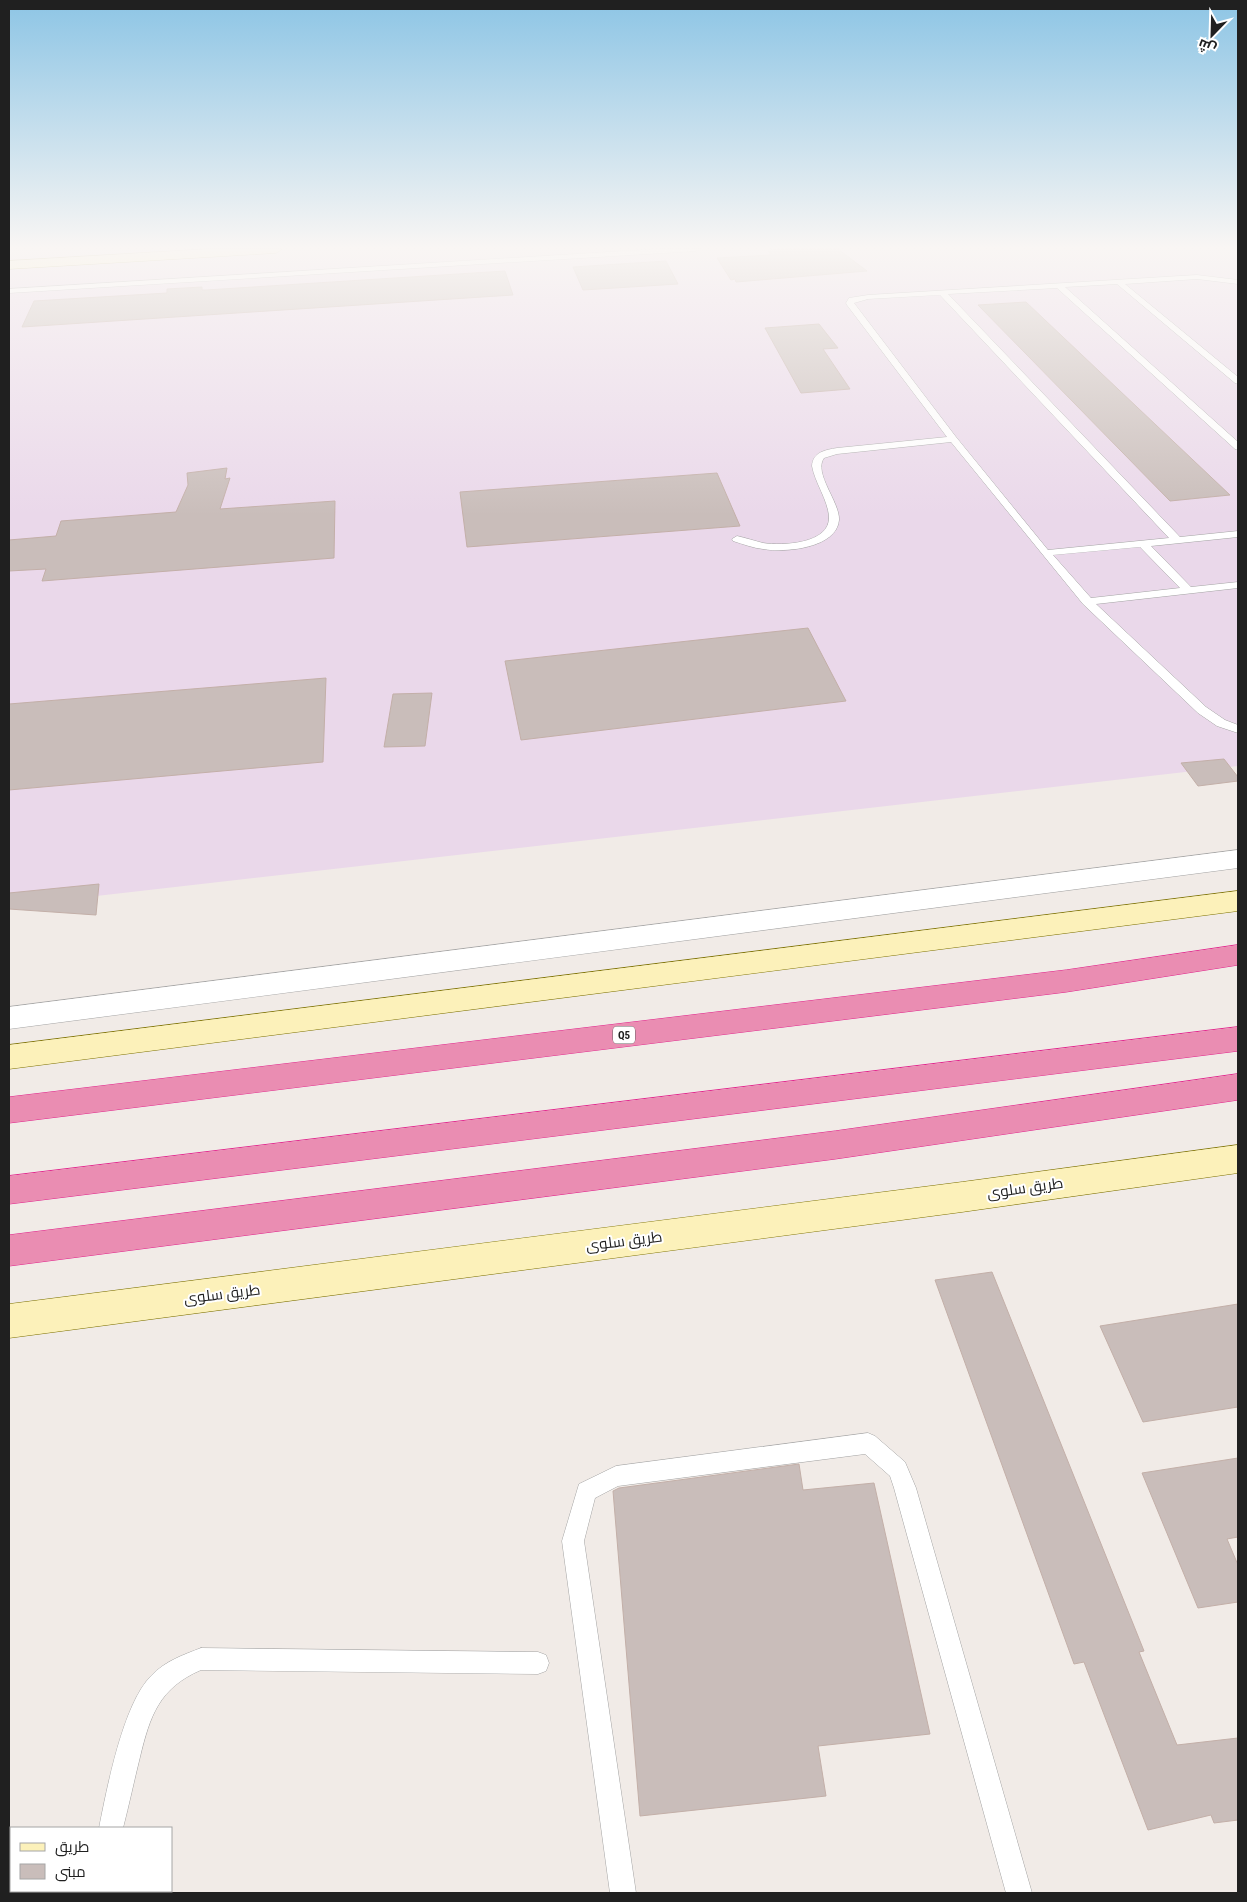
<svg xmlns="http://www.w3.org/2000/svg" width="1247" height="1902" viewBox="0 0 1247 1902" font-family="'Roboto Condensed',Cairo,sans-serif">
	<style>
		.industrial { fill: #ead8ea }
		.building { fill: #c9bdba; stroke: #c3afa8 }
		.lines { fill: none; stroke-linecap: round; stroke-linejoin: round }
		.lane-casing { stroke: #a4a4a4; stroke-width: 1 }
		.street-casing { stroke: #a4a4a4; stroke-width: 1 }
		.secondary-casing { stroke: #7d7101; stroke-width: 1 }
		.highway-casing { stroke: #e1228b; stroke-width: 1 }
		.lane { fill: #fff; fill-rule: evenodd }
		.street { fill: #fff; fill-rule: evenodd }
		.secondary { fill: #fcf1ba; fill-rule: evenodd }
		.highway { fill: #ea8db2; fill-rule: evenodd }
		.labels { text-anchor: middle; stroke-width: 4; stroke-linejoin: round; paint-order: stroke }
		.shield { fill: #fff; stroke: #636363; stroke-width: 1 }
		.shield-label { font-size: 11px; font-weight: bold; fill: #202020 }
		.near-street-label { font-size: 15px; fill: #202020; stroke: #fff }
	</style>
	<rect width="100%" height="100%" fill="#f1ebe7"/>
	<!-- industrial -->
	<path class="industrial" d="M9 249H1238V766L9 906Z"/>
	<!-- building -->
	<path class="building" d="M787 249H838L867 271 736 282 735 279 731 280 717 258 771 255 768 250Z
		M666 261 678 284 583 290 573 267Z
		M505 271 513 295 22 327 34 301 167 293V289L202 287V290H206Z
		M1026 302 1230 495 1170 501 978 305Z
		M819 324 838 348 823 349 850 389 801 393 765 328Z
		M227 468 225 479 230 478 220 509 335 501 334 558 42 581 46 569 9 571V540L56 536 61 521 176 512 188 485 187 473Z
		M717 473 740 526 467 547 460 492Z
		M808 628 846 701 521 740 505 661Z
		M326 678 323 762 9 790V704Z
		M432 693 425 746 384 747 393 694Z
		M1224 759 1238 777V781L1198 786 1181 763Z
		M99 884 96 915 9 909V893Z
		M992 1272 1144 1651 1139 1652 1177 1745 1238 1738V1820L1214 1823 1211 1815 1148 1830 1084 1662 1074 1664 935 1280Z
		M1238 1304V1407L1143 1422 1100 1326Z
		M1238 1458V1537L1227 1539 1238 1565V1602L1198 1608 1142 1473Z
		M799 1464 803 1490 874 1483 930 1734 818 1746 826 1796 640 1816 613 1491 619 1488Z"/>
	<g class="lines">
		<defs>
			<path id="lane" d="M658 249H699L696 251 9 293V289Z
				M1197 275 1238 280V284L1197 279 1125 284 1238 377V384L1235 383 1117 284 1065 287 1238 442V450L1235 449 1057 288 948 294 1180 537 1238 531V537L1151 546 1191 587 1238 582V588L1096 604 1206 707 1225 720 1238 725V733L1217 726 1198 713 1083 604 951 442 837 454 824 458C813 473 840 502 839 520 837 548 785 553 763 549 753 548 743 544 733 541L732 539 737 536C746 538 755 541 763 543 782 546 830 544 829 517 828 500 815 483 812 466 813 452 825 450 837 448L947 437 847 305 846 303 849 298 868 295ZM940 295 1169 538 1048 550 956 437 854 303 868 299ZM1140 547 1180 588 1091 598 1053 555Z
				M868 1433 875 1436 905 1462 916 1488 1032 1893H1006L894 1488 890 1476 865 1454 618 1486 595 1498 584 1541 636 1893H610L562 1541 579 1484 616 1466Z
				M201 1648 538 1652 546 1655 549 1663 546 1671 538 1674 201 1670C159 1688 150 1716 140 1757 134 1781 129 1805 123 1828H99C107 1788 123 1704 151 1676 165 1661 183 1655 201 1648Z
				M84 1891H110L109 1893H83Z"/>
			<path id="street" d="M1238 850V868L9 1029V1007Z"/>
			<path id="secondary" d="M208 249H282L276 253 9 269V261Z
				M1238 891V911L9 1069V1045Z
				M1238 1145V1173L962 1212 9 1338V1304L962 1182Z"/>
			<path id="highway" d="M1238 945V965L1066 992 9 1123V1097L1066 970Z
				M1238 1027V1051L9 1204V1176Z
				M1238 1074V1100L835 1159 9 1266V1235L835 1131Z"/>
		</defs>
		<!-- lane casing -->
		<use href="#lane" class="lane-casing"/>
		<!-- street casing -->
		<use href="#street" class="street-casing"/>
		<!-- secondary casing -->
		<use href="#secondary" class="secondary-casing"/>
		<!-- highway casing -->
		<use href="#highway" class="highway-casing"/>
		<!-- lane -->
		<use href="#lane" class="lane"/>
		<!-- street -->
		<use href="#street" class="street"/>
		<!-- secondary -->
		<use href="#secondary" class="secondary"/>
		<!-- highway -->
		<use href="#highway" class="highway"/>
	</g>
	<!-- sky -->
	<linearGradient id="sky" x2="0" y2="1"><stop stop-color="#8dc5e5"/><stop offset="0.48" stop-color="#f9f6f4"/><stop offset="1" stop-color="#f9f6f4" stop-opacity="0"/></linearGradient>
	<rect width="1247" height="515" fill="url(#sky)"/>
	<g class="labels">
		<!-- shield labels -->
		<rect class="shield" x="613" y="1026.5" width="22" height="17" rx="4"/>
		<g class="shield-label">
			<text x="624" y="1039">Q5</text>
		</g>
		<!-- near-street labels -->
		<g class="near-street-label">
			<text transform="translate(1025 1188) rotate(-8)" y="5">طريق سلوى</text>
			<text transform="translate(624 1241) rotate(-7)" y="5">طريق سلوى</text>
			<text transform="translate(222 1294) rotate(-7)" y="5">طريق سلوى</text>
		</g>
	</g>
	<!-- border -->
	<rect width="1247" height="1902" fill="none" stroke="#202020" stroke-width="20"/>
	<!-- legend -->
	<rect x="10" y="1827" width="162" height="65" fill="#ffffff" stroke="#a6a6a6"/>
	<rect x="20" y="1843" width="25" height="8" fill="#fcf1ba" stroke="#a6a6a6"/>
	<text x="55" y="1852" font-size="15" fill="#202020">طريق</text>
	<rect x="20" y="1864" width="25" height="15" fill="#c9bdba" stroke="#a6a6a6"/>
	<text x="55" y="1877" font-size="15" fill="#202020">مبنى</text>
	<!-- north arrow -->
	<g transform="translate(1212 35) rotate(203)" stroke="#ffffff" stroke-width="4" paint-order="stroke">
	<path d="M0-4L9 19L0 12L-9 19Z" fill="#202020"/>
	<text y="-8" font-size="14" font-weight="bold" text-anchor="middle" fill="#202020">ش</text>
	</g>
</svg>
